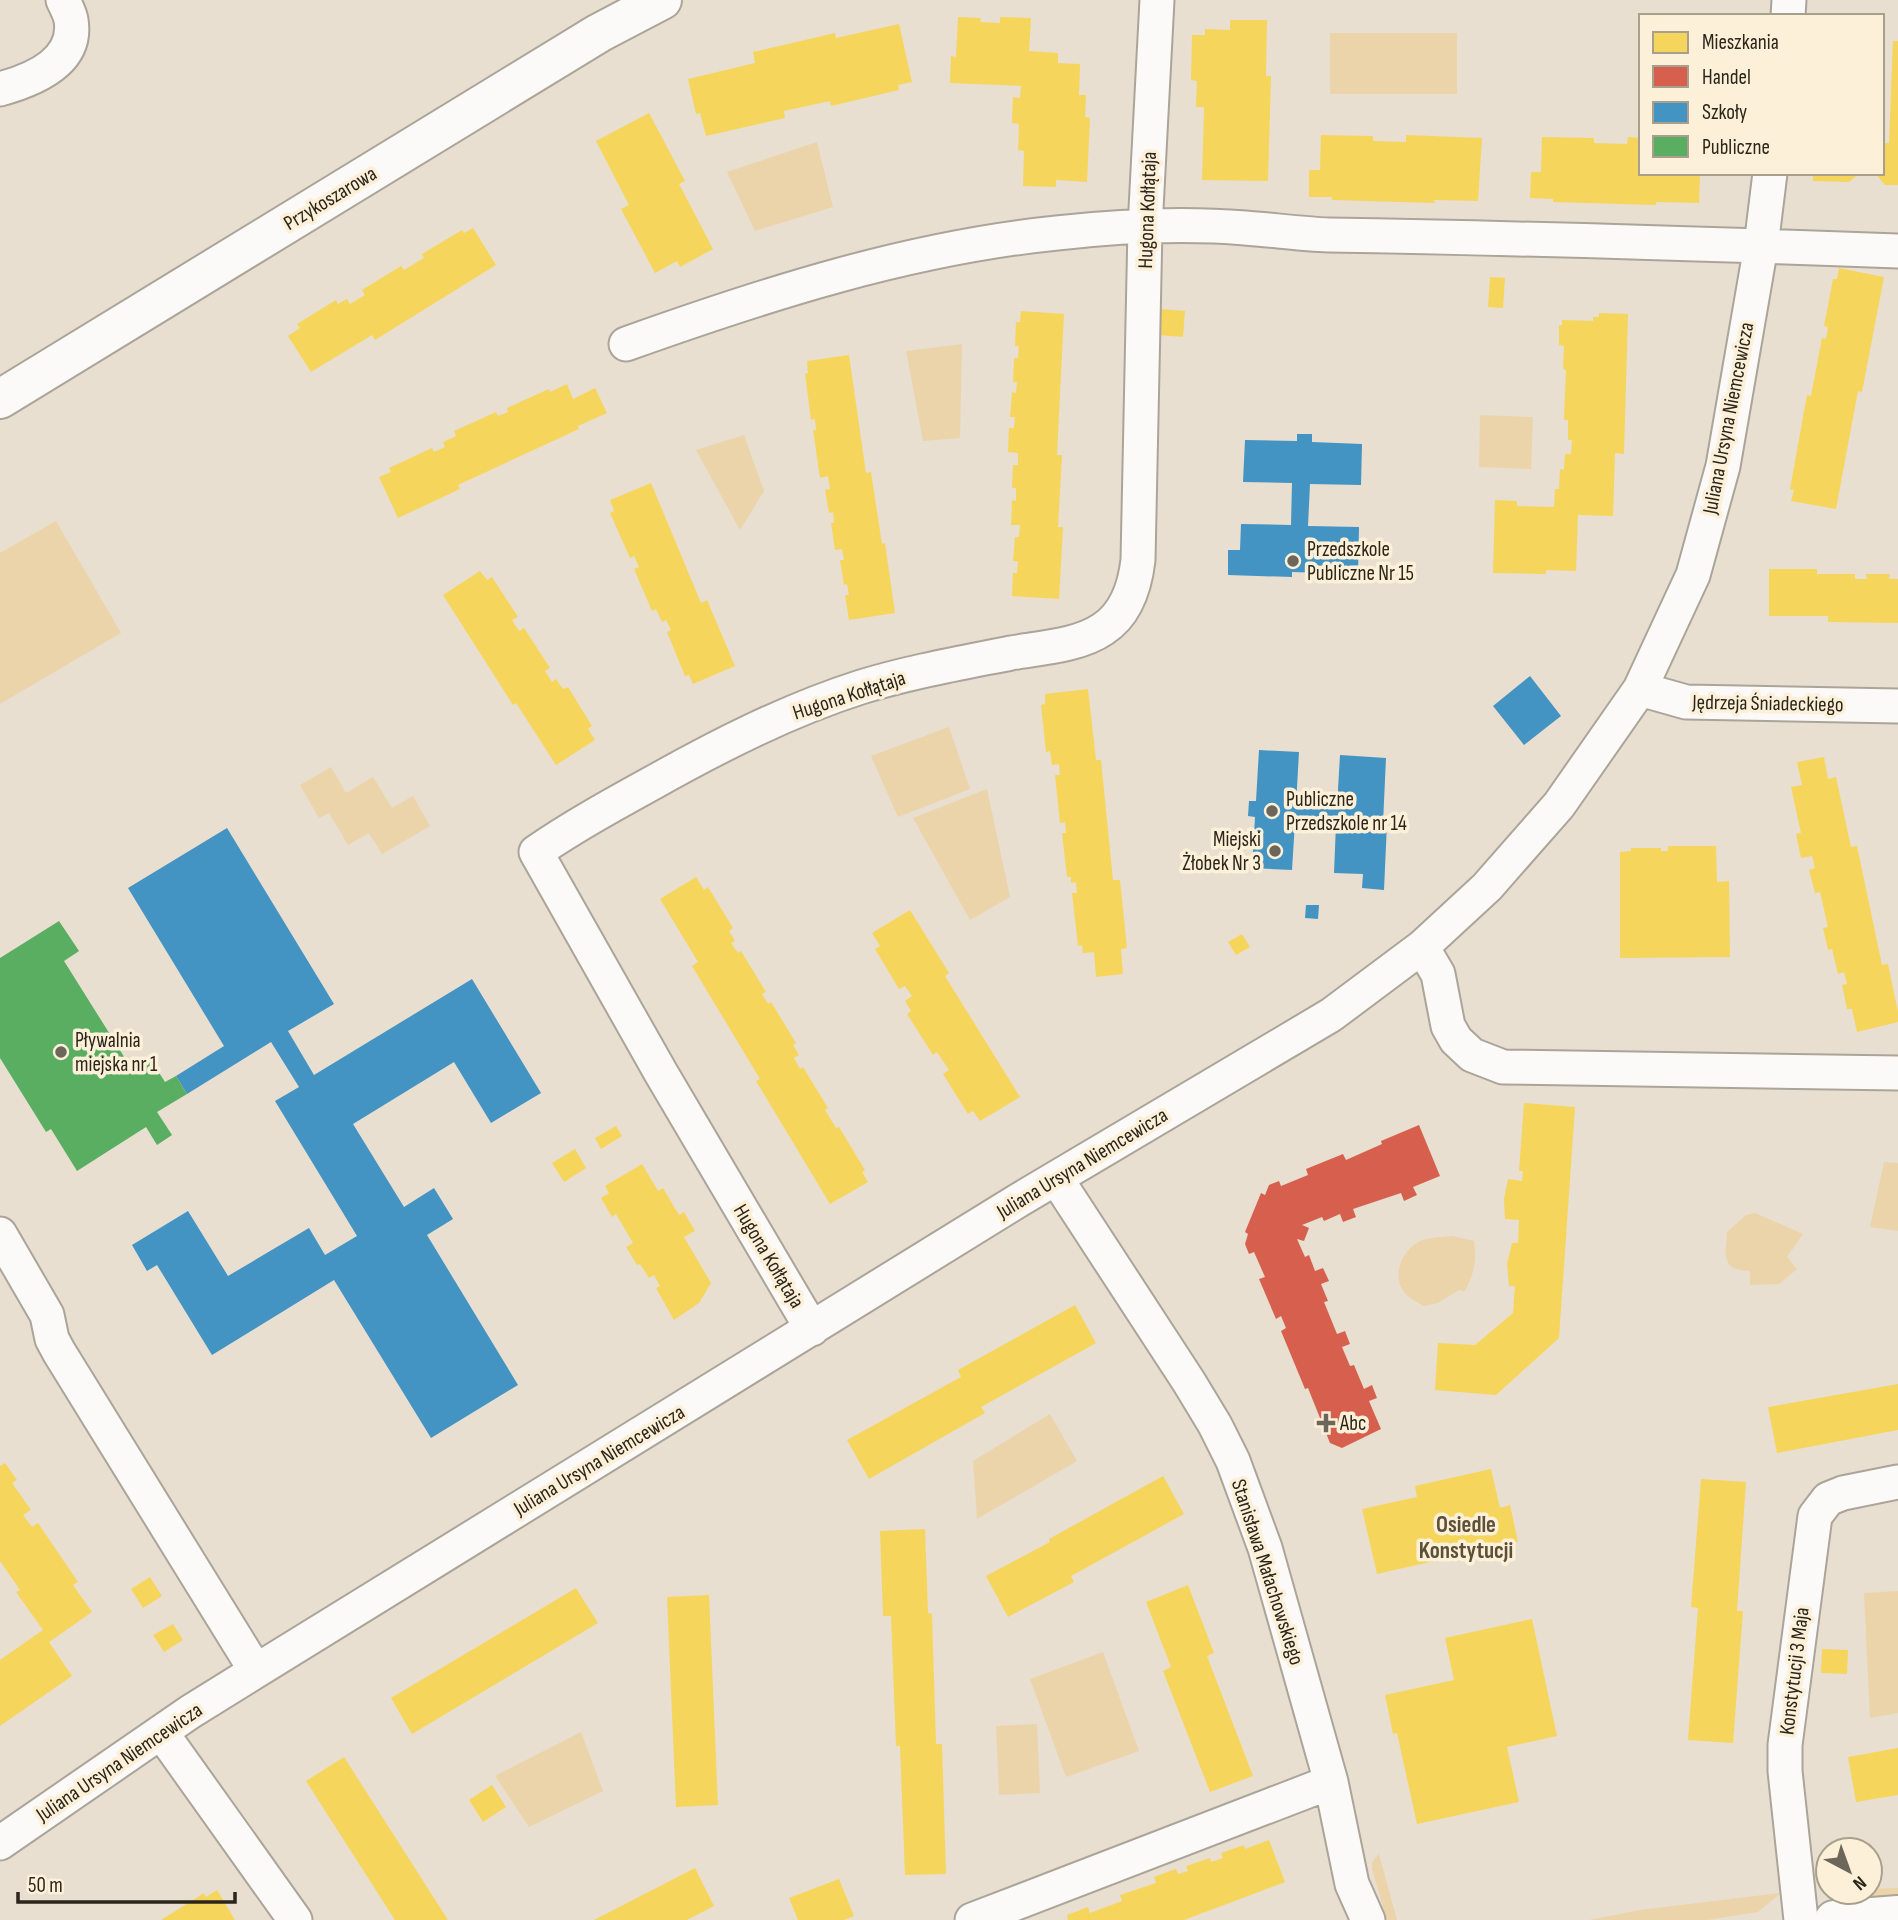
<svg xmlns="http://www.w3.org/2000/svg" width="1898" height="1920" viewBox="0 0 1898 1920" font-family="'Sofia Sans Condensed',sans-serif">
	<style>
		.green { fill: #ebd4aa }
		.homes { fill: #f6d55c }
		.shops { fill: #d6604d }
		.schools { fill: #4393c3 }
		.public { fill: #5aae61 }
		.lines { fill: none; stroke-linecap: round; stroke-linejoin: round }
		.street-casing { stroke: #aba498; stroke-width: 37 }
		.secondary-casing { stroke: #aba498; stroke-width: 42 }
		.street { stroke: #fcfaf8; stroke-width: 33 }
		.secondary { stroke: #fcfaf8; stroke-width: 38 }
		.poi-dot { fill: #6d665a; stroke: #fcf0d9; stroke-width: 2.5 }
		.labels { text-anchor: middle; stroke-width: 7; stroke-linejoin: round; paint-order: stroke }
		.street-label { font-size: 21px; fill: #2b251a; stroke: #fcf0d9 }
		.poi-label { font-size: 21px; fill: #2b251a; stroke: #fcf0d9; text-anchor: start }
		.neighbourhood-label { font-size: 23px; font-weight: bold; fill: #5d5038; stroke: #fcf0d9 }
	</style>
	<rect width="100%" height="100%" fill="#e8dfd0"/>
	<!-- green -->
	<path class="green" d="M1330 33H1457V94H1330Z
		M817 142 833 207 755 231 727 172Z
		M962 344 960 438 923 441 906 351Z
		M1480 415 1533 417 1531 469 1479 467Z
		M744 435 764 491 740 530 696 450Z
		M56 521 121 633 0 704V553Z
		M949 727 970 789 898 817 871 756Z
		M331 767 346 793 373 777 392 808 413 796 430 826 382 854 369 833 348 845 329 813 319 818 300 785Z
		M987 789 1010 897 970 920 913 818Z
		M1884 1162 1898 1163V1231L1870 1227Z
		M1755 1213 1803 1234 1787 1257 1797 1269 1779 1284 1750 1285V1271C1720 1270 1726 1256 1727 1232L1746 1215Z
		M1453 1236 1474 1241C1477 1260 1474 1274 1465 1291L1459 1290 1438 1303 1424 1306C1416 1302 1406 1297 1402 1289 1392 1272 1404 1249 1420 1241 1430 1237 1442 1237 1453 1236Z
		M1050 1414 1077 1461 977 1519 973 1461Z
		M1898 1591V1713L1870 1718 1864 1593Z
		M1103 1652 1139 1751 1066 1777 1030 1679Z
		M1037 1724 1040 1793 999 1795 996 1726Z
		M581 1732 603 1791 529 1827 495 1776Z
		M1379 1854 1397 1920H1387L1372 1869V1862Z
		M1898 1888V1902L1836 1901 1823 1892H1870V1889Z
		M1781 1893 1758 1912 1707 1920H1589L1640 1910Z"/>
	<!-- homes -->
	<path class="homes" d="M958 17 981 18 980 22 1000 23V17L1031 18 1029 51 1058 53V63L1080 64 1079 95H1086L1085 117 1090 118 1087 182 1056 180V187L1023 186 1024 151 1018 150 1019 124 1012 123 1013 97 1020 98 1021 86 950 83 951 56 956 57Z
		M1230 20H1267L1266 76H1271L1268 181 1202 180 1204 107H1196L1197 81 1191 80 1192 35H1205V29L1230 30Z
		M899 24 912 82 898 85 899 90 831 106 830 101 784 111 785 118 706 136 700 113 696 114 688 79 755 63 753 52 835 33 836 38Z
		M1893 41H1898V185H1885L1875 173H1882V143H1889Z
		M649 113 685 181 679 184 713 249 680 267 677 261 655 273 621 209 629 205 596 141Z
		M1321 135 1373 136V141L1406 142V135L1482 138 1478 201 1434 200 1435 203 1332 200V197H1309V170H1320Z
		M1542 137 1594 138V143L1627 144 1628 137 1641 138V173H1700L1699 203 1656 202V205L1553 202V199L1530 198 1531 172H1541Z
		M1813 173H1860L1849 182 1813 181Z
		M473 228 496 265 375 340 372 335 311 372 288 336 300 328 297 324 336 300 338 304 347 299 350 304 365 295 362 290 401 266 404 270 424 258 422 254 462 230 464 233Z
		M1839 268 1884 277 1862 392 1858 391 1836 509 1791 501 1794 490 1790 489 1807 395 1811 396 1822 338 1826 339 1828 327 1824 326 1833 279H1837Z
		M1490 277 1505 278 1503 308 1488 307Z
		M1160 309 1185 311 1183 337 1158 335Z
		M1021 311 1064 314 1057 455H1062L1058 527H1063L1059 599 1012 596 1013 573H1017L1018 561H1013L1015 537H1019L1020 525H1011L1012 500 1016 501V488H1012L1013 465H1018V453L1008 452 1009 428H1014L1015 417H1010L1012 392 1016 393 1017 382H1013L1014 358H1018L1019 346H1015L1016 322H1020Z
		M1599 313 1628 314 1624 454 1615 453 1613 516 1578 515 1576 571 1546 570V574L1493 573 1495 500 1517 501V506L1554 507 1555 489H1559L1560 469 1564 470 1565 454H1571L1572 440H1568V420H1564L1566 370 1563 369 1564 346 1559 345V325H1562V320L1593 321V317H1599Z
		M849 355 866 473 871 472 882 544 885 543 895 613 849 620 845 595H849L847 584 844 585 840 560H844L842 549 835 550 831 523H834L833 512 829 513 825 490 830 489 828 476 820 478 813 430H816L815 419 811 420 805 374 808 373 807 361Z
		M567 384 573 399 595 388 607 413 578 426 579 429 458 485 460 489 398 518 379 477 391 472 389 468 432 448 434 452 445 447 443 442 456 436 454 431 496 412 498 416 508 412 507 408 549 389 550 392Z
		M651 483 701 603 707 600 735 666 693 684 689 675 685 676 667 632 671 630 666 620 662 622 656 609 652 611 634 569 639 567 634 556 630 558 610 513 614 511 610 500Z
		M1769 569H1817V574H1855V579H1867L1866 574H1890L1889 579H1898V623L1828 622V616H1769Z
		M480 571 487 580 492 577 518 617 512 620 519 631 524 628 550 668 545 671 552 682 556 679 563 689 568 687 592 726 588 729 595 740 556 765 516 703 513 705 443 595Z
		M1088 689 1096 760H1101L1113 880H1120L1127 948 1121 949 1123 974 1096 977 1094 952 1083 953 1082 945 1078 946 1072 893H1077L1076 882 1071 883V877H1067L1062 833H1066L1065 822 1060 823 1055 775H1060L1059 764 1052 765 1050 751 1046 752 1041 705 1045 704V694Z
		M1824 757 1828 779 1836 777 1851 847 1857 846 1882 965 1888 964 1898 1012V1022L1857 1032 1852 1009H1847L1842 985 1847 984 1844 972 1838 974 1832 949 1828 950 1823 928 1828 927 1820 892 1815 893 1809 870 1815 868 1812 856 1801 858 1796 834 1801 833 1791 787 1802 785 1797 762Z
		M1668 846H1716L1717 882 1729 881 1730 957 1620 958V852L1631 851V848H1661V851H1668Z
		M696 877 704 890 708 887 733 928 729 931 735 941 731 943 738 953 741 951 766 992 762 994 768 1004 771 1002 796 1043 793 1045 799 1055 794 1058 800 1069 803 1067 828 1108 825 1110 836 1128 839 1127 865 1170 862 1172 868 1182 830 1204 756 1081 760 1079 692 966 698 962 660 899Z
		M910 910 949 973 945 976 1020 1097 980 1121 973 1111 968 1114 943 1074 949 1070 937 1052 933 1055 907 1014 911 1011 905 1001 912 996 905 986 899 989 875 949 880 946 872 933Z
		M1242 934 1250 947 1236 955 1228 942Z
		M1524 1103 1575 1107 1559 1338 1496 1395 1435 1390 1438 1343 1475 1345 1513 1313 1515 1286H1509L1507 1264 1512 1243H1518L1519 1220 1505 1219 1504 1199 1508 1179 1522 1181 1523 1171H1519Z
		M616 1126 622 1136 601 1149 595 1138Z
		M575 1149 586 1168 564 1182 552 1163Z
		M642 1164 658 1191 663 1188 679 1215 684 1212 695 1231 684 1237 711 1283 699 1303 674 1320 656 1288 660 1286 654 1275 649 1278 640 1264 637 1265 626 1247 633 1243 616 1214 612 1217 601 1198 609 1193 605 1186Z
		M1075 1305 1096 1343 981 1407 985 1413 869 1479 847 1440 961 1377 958 1370Z
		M1898 1384V1430L1777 1453 1768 1407Z
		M5 1463 17 1480 12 1483 31 1510 23 1515 32 1527 38 1523 78 1582 73 1585 92 1612 49 1642 72 1676 0 1726V1660L43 1630 16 1592 20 1590 0 1561V1466Z
		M1491 1469 1500 1508 1510 1505 1518 1542 1377 1574 1362 1509 1417 1497 1415 1486Z
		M1163 1476 1184 1514 1071 1576 1074 1582 1008 1617 986 1576 1050 1542 1049 1539Z
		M1701 1479 1746 1482 1737 1611H1743L1733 1743 1688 1740 1698 1608 1691 1607Z
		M925 1529 928 1613 932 1614 936 1744H942L946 1874 905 1875 900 1746H896L891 1616H883L880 1531Z
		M150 1577 162 1596 143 1608 131 1589Z
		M1188 1585 1214 1653 1207 1656 1253 1776 1210 1792 1163 1671 1171 1667 1146 1602Z
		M576 1588 598 1623 412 1734 391 1698Z
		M709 1595 718 1805 676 1807 667 1597Z
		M1532 1619 1557 1736 1507 1747 1519 1802 1417 1824 1397 1733 1393 1734 1385 1695 1454 1680 1445 1638Z
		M173 1624 183 1640 164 1652 153 1635Z
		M1822 1649 1848 1650 1847 1674 1821 1673Z
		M1898 1748V1795L1856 1802 1848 1757Z
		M344 1757 448 1920H395L306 1781Z
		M492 1785 506 1807 483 1822 469 1800Z
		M1269 1840 1285 1882 1184 1920H1068L1067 1915 1088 1907 1090 1913 1122 1901 1120 1895 1156 1883 1154 1877 1176 1869 1178 1874 1188 1871 1186 1866 1210 1858 1211 1862 1223 1858 1221 1853 1244 1845 1245 1849Z
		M695 1868 714 1906 687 1920H594Z
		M839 1879 854 1916 844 1920H798L789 1898Z
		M217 1890 235 1920H161L204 1893 206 1897Z"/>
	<!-- shops -->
	<path class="shops" d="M1419 1125 1440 1176 1413 1187 1417 1195 1404 1201 1401 1193 1353 1209 1356 1217 1343 1222 1340 1214 1324 1221 1322 1217 1302 1225 1309 1228 1304 1241 1297 1239 1305 1257 1309 1255 1315 1271 1323 1268 1329 1281 1321 1284 1328 1301 1324 1302 1337 1334 1345 1331 1350 1344 1342 1347 1350 1366 1354 1365 1364 1389 1372 1385 1377 1398 1369 1401 1381 1429 1342 1448 1330 1443 1308 1388 1305 1389 1281 1331 1286 1328 1281 1316 1276 1319 1259 1279 1265 1277 1254 1252 1249 1254 1245 1244 1248 1234 1245 1232 1261 1193 1265 1195 1269 1185 1279 1181 1281 1186 1308 1175 1306 1169 1343 1154 1346 1160 1382 1144 1381 1141Z"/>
	<!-- schools -->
	<path class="schools" d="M1297 434H1312V442L1362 444 1361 485 1310 484 1308 526 1359 527 1358 574 1292 572V577L1228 575V550H1240L1241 524 1291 525 1292 483 1243 482 1245 440 1297 441Z
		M1530 676 1561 716 1524 745 1493 706Z
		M1259 750 1299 752 1296 805 1337 807 1340 755 1386 758 1383 823H1387L1384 890 1362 888 1363 874 1334 873 1336 824 1295 822 1292 870 1252 868 1255 817 1248 816 1249 801H1256Z
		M227 828 334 1004 288 1031 314 1075 472 979 541 1093 491 1123 454 1062 353 1124 404 1207 434 1188 453 1219 427 1235 518 1385 431 1438 334 1280 212 1355 157 1265 147 1271 132 1245 188 1211 228 1276 309 1228 325 1255 357 1236 275 1101 299 1087 271 1042 187 1094 176 1076 224 1046 128 888Z
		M1306 905H1319L1318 919 1305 918Z"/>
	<!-- public -->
	<path class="public" d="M59 921 79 951 64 961 133 1071 151 1060 165 1082 176 1076 187 1094 157 1112 172 1135 157 1145 146 1127 77 1171 51 1129 46 1132 0 1058V958Z"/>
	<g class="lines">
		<defs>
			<path id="street" d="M1788 16 1789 0
				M0 89C33 80 78 62 71 20 70 14 66 6 63 0
				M626 344C766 294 909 248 1057 233 1119 226 1184 223 1245 228 1273 230 1301 234 1329 235 1519 238 1708 244 1898 251
				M1640 689 1686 702 1898 706
				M1422 947 1438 974 1448 1026 1456 1040 1472 1055 1503 1067 1898 1073
				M1056 1178 1189 1382 1215 1425 1233 1461 1265 1548 1331 1782 1352 1884 1368 1920
				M0 1234 47 1315 52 1339 59 1352 256 1671
				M812 1329 661 1073 536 852C574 826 614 804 654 782 720 745 789 710 861 687 910 672 961 663 1011 653 1040 648 1078 646 1103 629 1126 614 1135 586 1138 560L1145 228 1157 0
				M161 1732 295 1920
				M0 1843 190 1712 256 1671 1019 1200 1331 1015 1422 947 1487 887 1559 805 1640 689 1693 575 1723 466 1761 246 1770 173
				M972 1920 1331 1782
				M1801 1920 1785 1771V1745L1815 1516 1828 1499 1843 1493 1898 1482"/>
			<path id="secondary" d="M0 399 599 33 662 0
				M1834 1920 1898 1915"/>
		</defs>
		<!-- street casing -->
		<use href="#street" class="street-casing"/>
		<!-- secondary casing -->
		<use href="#secondary" class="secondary-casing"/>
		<!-- street -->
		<use href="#street" class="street"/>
		<!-- secondary -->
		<use href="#secondary" class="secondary"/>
	</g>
	<!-- markers -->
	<g class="poi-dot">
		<circle cx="1293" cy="561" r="7"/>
		<circle cx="1272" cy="811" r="7"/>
		<circle cx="1275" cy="851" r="7"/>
		<circle cx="61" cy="1052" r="7"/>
		<path d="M1322.5 1412.5h7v7h7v7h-7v7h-7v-7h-7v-7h7z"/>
	</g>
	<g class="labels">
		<!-- street labels -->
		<g class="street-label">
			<text transform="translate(330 198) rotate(-31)" y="7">Przykoszarowa</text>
			<text transform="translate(1147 210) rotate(-88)" y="7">Hugona Kołłątaja</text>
			<text transform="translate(1728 418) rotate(-79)" y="7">Juliana Ursyna Niemcewicza</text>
			<text transform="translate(849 695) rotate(-18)" y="7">Hugona Kołłątaja</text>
			<text transform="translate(1768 703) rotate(1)" y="7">Jędrzeja Śniadeckiego</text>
			<text transform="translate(1082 1163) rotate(-31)" y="7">Juliana Ursyna Niemcewicza</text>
			<text transform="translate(769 1256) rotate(59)" y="7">Hugona Kołłątaja</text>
			<text transform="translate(599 1460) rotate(-31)" y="7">Juliana Ursyna Niemcewicza</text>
			<text transform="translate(1268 1572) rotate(72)" y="7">Stanisława Małachowskiego</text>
			<text transform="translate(1794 1671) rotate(-83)" y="7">Konstytucji 3 Maja</text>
			<text transform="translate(119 1762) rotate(-34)" y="7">Juliana Ursyna Niemcewicza</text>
		</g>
		<!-- poi labels -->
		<g class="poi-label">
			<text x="1307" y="556">Przedszkole<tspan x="1307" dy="24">Publiczne Nr 15</tspan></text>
			<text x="1286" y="806">Publiczne<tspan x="1286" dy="24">Przedszkole nr 14</tspan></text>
			<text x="1261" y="846" text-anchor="end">Miejski<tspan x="1261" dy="24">Żłobek Nr 3</tspan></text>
			<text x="75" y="1047">Pływalnia<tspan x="75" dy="24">miejska nr 1</tspan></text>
			<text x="1340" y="1430">Abc</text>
		</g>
		<!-- neighbourhood labels -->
		<g class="neighbourhood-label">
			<text x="1466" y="1532">Osiedle<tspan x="1466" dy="26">Konstytucji</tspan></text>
		</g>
	</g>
	<!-- legend -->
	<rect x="1639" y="14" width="245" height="161" fill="#fcf0d9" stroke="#a89f8d" stroke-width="2"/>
	<rect x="1653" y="32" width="35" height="21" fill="#f6d55c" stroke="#a89f8d" stroke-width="2"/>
	<text x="1702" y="49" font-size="21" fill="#2b251a">Mieszkania</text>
	<rect x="1653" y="66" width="35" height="21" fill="#d6604d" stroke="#a89f8d" stroke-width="2"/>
	<text x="1702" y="84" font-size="21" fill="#2b251a">Handel</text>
	<rect x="1653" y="102" width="35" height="21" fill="#4393c3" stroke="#a89f8d" stroke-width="2"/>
	<text x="1702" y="119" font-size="21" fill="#2b251a">Szkoły</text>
	<rect x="1653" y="136" width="35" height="21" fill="#5aae61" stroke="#a89f8d" stroke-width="2"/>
	<text x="1702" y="154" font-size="21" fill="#2b251a">Publiczne</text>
	<!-- north arrow -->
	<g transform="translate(1849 1871) rotate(139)"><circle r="33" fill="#fcf0d9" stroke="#a89f8d" stroke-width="2"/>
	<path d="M0-5L12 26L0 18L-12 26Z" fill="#6d665a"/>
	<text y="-10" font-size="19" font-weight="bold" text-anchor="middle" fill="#2b251a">N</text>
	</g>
	<!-- scale -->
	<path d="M18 1892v10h217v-10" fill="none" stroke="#2b251a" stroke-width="3.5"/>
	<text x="28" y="1892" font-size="21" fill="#2b251a" stroke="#fcf0d9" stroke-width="5" paint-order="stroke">50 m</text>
</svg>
